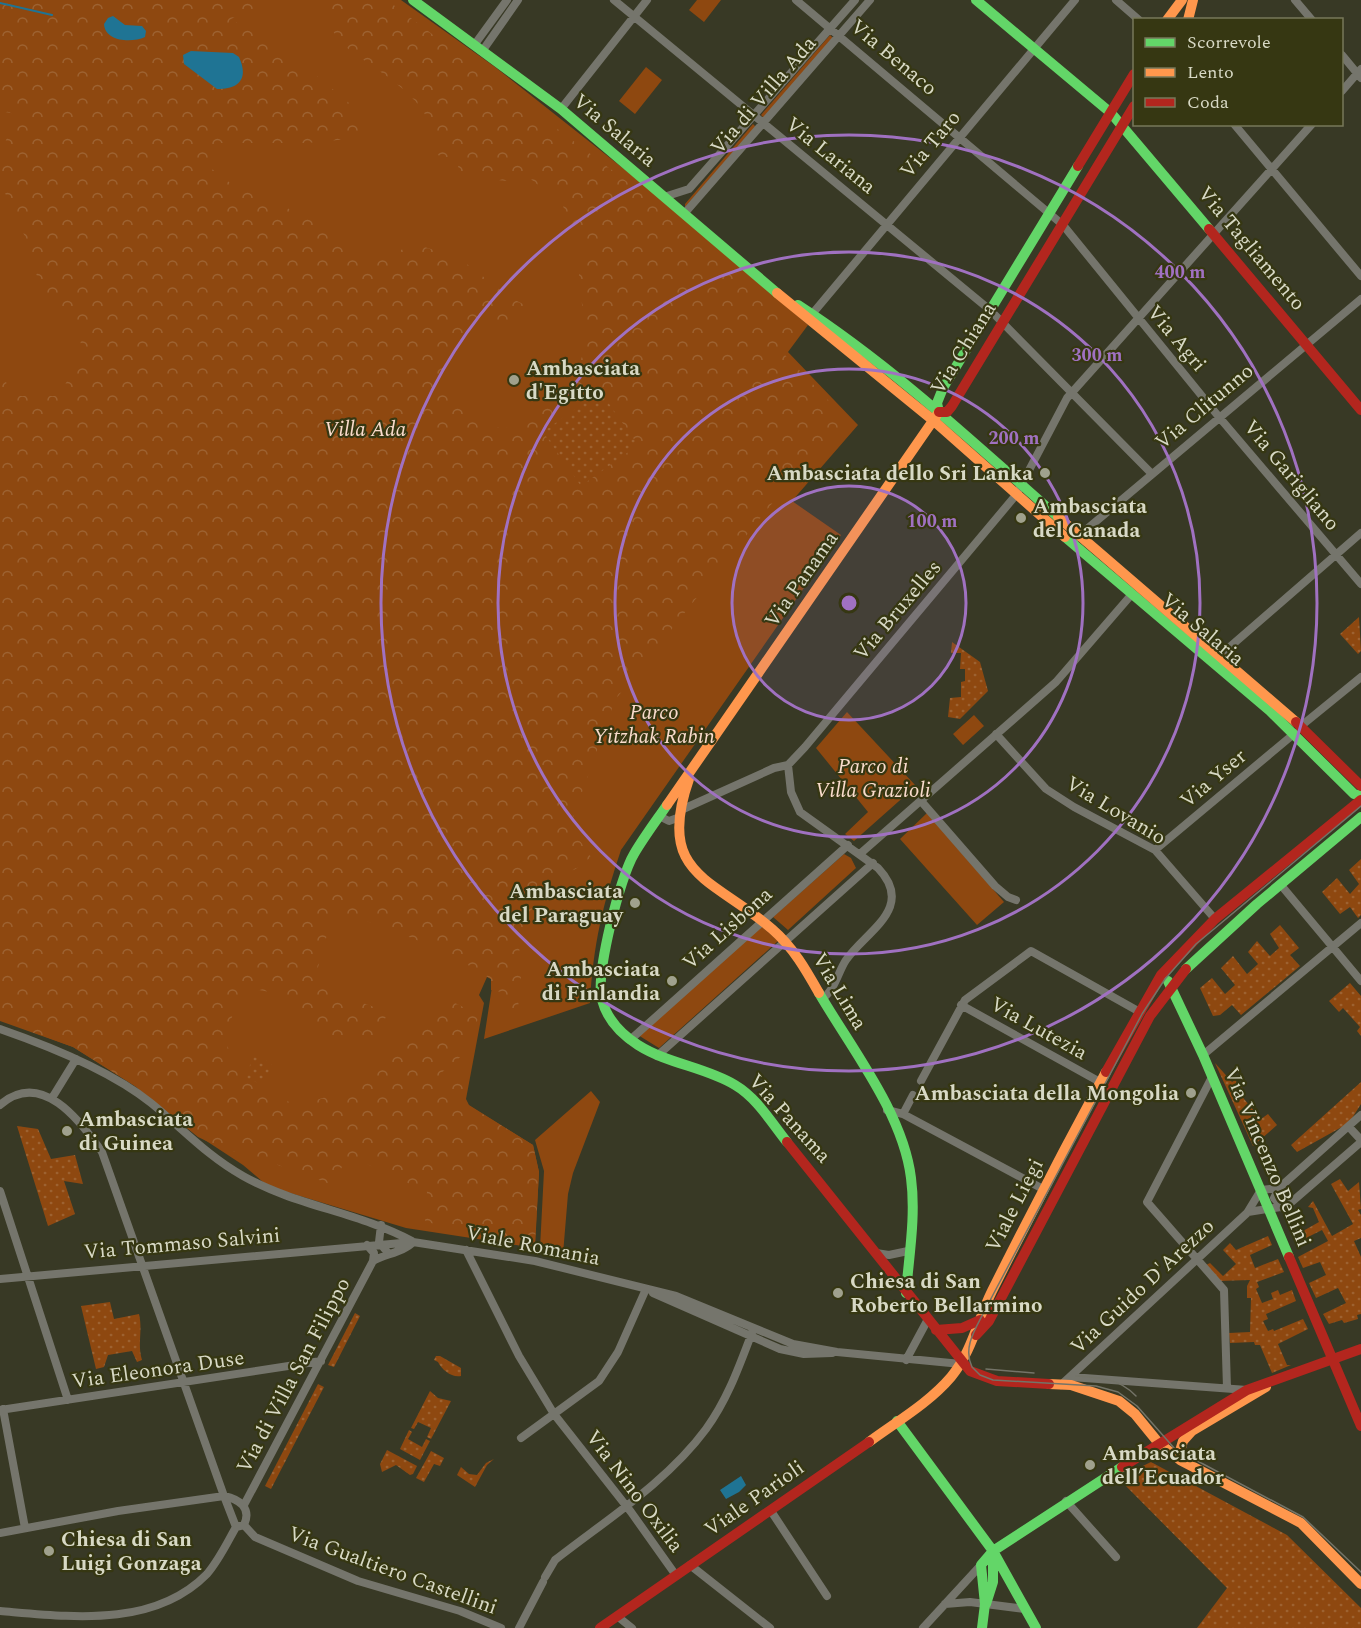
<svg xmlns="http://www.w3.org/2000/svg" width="1361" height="1628" viewBox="0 0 1361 1628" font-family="Spectral,serif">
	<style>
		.green { fill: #8e4810 }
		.forest { fill: url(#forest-crowns); fill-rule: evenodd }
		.garden { fill: url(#garden-dots) }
		.water { fill: #1f7494 }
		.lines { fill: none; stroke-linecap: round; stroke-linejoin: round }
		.stream { stroke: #1f7494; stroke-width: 2 }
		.street { stroke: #75756c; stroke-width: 8 }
		.fast { stroke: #63d668; stroke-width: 10 }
		.slow { stroke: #ff974d; stroke-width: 10 }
		.jam { stroke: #b3261e; stroke-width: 10 }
		.tram { stroke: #747468; stroke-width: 1.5 }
		.ring { fill: none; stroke: #a071c1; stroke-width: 3 }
		.poi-dot { fill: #a0a18d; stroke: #363712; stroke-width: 2 }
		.labels { text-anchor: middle; stroke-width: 4.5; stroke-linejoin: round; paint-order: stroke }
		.street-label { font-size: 21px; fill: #d8d9c5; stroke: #363712 }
		.poi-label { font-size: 21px; font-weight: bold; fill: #d8d9c5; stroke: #363712; text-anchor: start }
		.park-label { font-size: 21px; font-style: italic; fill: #fadccc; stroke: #363712 }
		.centre { fill: #a071c1; stroke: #363712; stroke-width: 3 }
		.ring-label { font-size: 18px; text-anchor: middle; font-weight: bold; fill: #a071c1; stroke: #363712; stroke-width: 4.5; stroke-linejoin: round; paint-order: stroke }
	</style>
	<defs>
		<pattern id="forest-crowns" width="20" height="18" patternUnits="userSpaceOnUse" patternTransform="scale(1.5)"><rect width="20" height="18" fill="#8e4810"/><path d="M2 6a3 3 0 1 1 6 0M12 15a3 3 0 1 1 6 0" fill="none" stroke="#9d6231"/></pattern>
		<pattern id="garden-dots" width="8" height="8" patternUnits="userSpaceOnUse" patternTransform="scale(1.5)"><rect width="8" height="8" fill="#8e4810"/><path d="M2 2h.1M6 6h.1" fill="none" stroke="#9d6231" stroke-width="1.8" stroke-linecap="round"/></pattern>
	</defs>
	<rect width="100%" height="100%" fill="#383925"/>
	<!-- green -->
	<path class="green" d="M0 0H401L495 67 648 188 808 325 788 352 858 425 792 501 841 535 621 850C603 904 593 945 590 1003L484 1039 493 980 487 977 479 995 484 1003 466 1099 469 1105 533 1145 539 1172 535 1248 406 1228 277 1189 263 1182 243 1165 179 1123 135 1086 73 1047 0 1020Z
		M697 0H721L704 22 689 10Z
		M830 35 833 38 764 118 761 115Z
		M646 67 662 80 635 114 619 101Z
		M753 124 756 127 685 207V204Z
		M847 712 916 786 854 841 845 834 868 812 816 748Z
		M974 715 984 726 963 745 953 734Z
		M927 813 1004 902 977 925 900 839Z
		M844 854 851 858 856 868 788 930 773 917Z
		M761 926 778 941 659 1048 638 1035Z
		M591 1091 600 1102 573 1173 568 1194 563 1254 540 1248 544 1171 535 1140Z"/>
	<!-- forest -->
	<path class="forest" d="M0 0H271L231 19 304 65 349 103 369 137 307 143H221L207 165 227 181 345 234 349 252H398L412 243 459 258 511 298 531 308 506 328 469 323 444 369 453 395 479 427 509 428 576 373 588 340 578 280 588 233 580 227 571 226 561 201 553 194V188L547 183 538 185 526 175 507 181 460 176 456 155 442 158 433 151C439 100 379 74 346 47 339 42 334 32 329 25L331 8 320 0H387L642 193 804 327 784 354 849 422 778 496 615 700 570 826 591 857C581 866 571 874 557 874 549 874 547 871 539 875L532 909 519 944 521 976 518 1008H508L502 1003 501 992 491 990V979C442 947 389 928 334 910L313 985 388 1012 377 1037 327 1035 291 996 259 990 236 1003 225 1041 243 1080 277 1094 295 1106 347 1091 453 1002 479 1015 473 1035 462 1041 464 1054 440 1074 445 1078H454L460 1070H466L463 1098 468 1105 533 1145 539 1172 535 1241 425 1222 427 1192 350 1156 330 1184 267 1161 219 1147 198 1137 135 1086 73 1047 0 1021V352L9 396H59L80 357 81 334 39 283 26 239 0 182V156L16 114 0 111ZM191 51 222 53 217 89 209 81Z"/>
	<!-- garden -->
	<path class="garden" d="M600 391 638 445 581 486 543 432Z
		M1359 617 1361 651 1358 654 1340 634Z
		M952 642 980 662 988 691 960 719 948 717 950 698 961 697V682L965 681V669H960L961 653H951Z
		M1361 859V915L1358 918 1350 907 1340 914 1322 892 1337 878 1350 894 1359 884 1349 870Z
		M1280 925 1299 948 1290 955 1300 966 1241 1015 1232 1005 1220 1015 1213 1016 1200 988 1212 978 1225 994 1235 985 1221 968 1233 956 1247 974 1258 964 1248 952 1257 941 1270 956 1279 948 1270 934Z
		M1350 983 1361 996V1036L1357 1031 1360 1027 1343 1008 1339 1012 1329 1001Z
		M254 1055 272 1063 264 1085 245 1078Z
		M1215 1063 1232 1082 1235 1080 1243 1089 1239 1093 1261 1119 1268 1114 1277 1125 1253 1146Z
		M1361 1082V1104L1349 1123 1297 1152 1291 1145Z
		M17 1126 38 1129 51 1159 75 1155 83 1184 64 1181 75 1214 48 1226Z
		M1340 1179 1348 1191 1359 1182 1361 1209 1358 1210 1361 1215V1238L1354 1241 1361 1257V1314L1357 1315 1358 1319 1344 1323 1342 1320 1329 1324 1323 1314 1346 1303 1338 1288 1316 1298 1309 1283 1326 1275 1320 1262 1303 1268 1298 1257 1328 1241 1322 1230 1306 1238 1303 1231 1319 1222 1313 1208 1308 1207 1313 1201 1332 1236 1353 1224 1331 1184Z
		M1268 1236 1272 1245 1250 1255 1255 1268 1278 1259 1284 1272 1257 1282 1259 1287 1256 1289 1262 1303 1273 1299 1271 1293 1278 1290 1280 1295 1292 1290 1296 1301 1266 1314 1268 1319 1263 1321 1268 1331 1273 1329 1274 1331 1303 1319 1308 1329 1278 1344 1287 1365H1291L1272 1373 1260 1345H1255L1254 1342 1230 1343 1229 1333 1250 1332 1251 1298H1247V1286L1250 1280 1219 1281 1206 1265 1210 1263 1223 1276 1236 1264 1223 1250 1230 1243 1236 1250Z
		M110 1302 114 1319 139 1314C143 1331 137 1344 142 1360L137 1362 132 1351 108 1355 104 1367 96 1369 81 1306Z
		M355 1313 360 1316 334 1367 328 1365Z
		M436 1356H440L461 1368V1376C452 1378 442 1370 438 1362L434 1360Z
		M318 1384 324 1387 271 1489 265 1486Z
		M430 1391 438 1398 451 1401 431 1439 427 1437 431 1428 418 1422 414 1429 411 1428Z
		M409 1430 412 1432 408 1439 422 1447 426 1439 430 1441 420 1460 400 1449Z
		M387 1450 417 1466 413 1474 410 1475 396 1465 382 1472 380 1464Z
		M431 1451 444 1458 440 1466 434 1464 424 1482 416 1478Z
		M494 1459 487 1465 475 1487 457 1475 461 1467 469 1474 477 1475 486 1463Z
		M1151 1462 1287 1535 1361 1608V1628H1197L1227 1588 1118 1478Z"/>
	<!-- water -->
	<path class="water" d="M113 16 125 25 142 26 146 31 145 37C132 43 105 42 104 24L108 18Z
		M191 51 233 53 239 57C249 79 239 89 217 89L184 64 183 55Z
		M741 1476 746 1485 739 1492 726 1499 720 1490Z"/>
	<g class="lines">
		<!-- stream -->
		<path class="stream" d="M0 3 52 15"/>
		<!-- street -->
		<path class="street" d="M614 0 990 310 1152 474
			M796 0 1063 225 1219 417 1361 584
			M1116 0 1139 20
			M1295 0 1312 20
			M475 44 507 0
			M483 50 518 0
			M1342 55 1361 78
			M1342 91 1361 69
			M561 109 647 0
			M1234 124 1361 276
			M664 197 689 189 855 0
			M684 214 870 0
			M813 313 1075 0
			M1075 539 1361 299
			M1217 658 1361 533
			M1301 726 1361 677
			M996 734 1046 789 1074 807 1155 850 1215 919
			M788 765 791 792 800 812 878 868C916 908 866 931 846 960 838 972 835 990 822 999
			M921 801 995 886 1008 897 1016 900
			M681 810 774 768 788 765 805 747 1016 495 1067 398 1312 124
			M661 813 663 818 669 821 680 817
			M1155 850 1295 733
			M861 853 1056 682 1132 594
			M1280 884 1361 981
			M961 1005 1100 1082
			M0 1029C49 1046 110 1070 151 1103 182 1128 207 1156 243 1176 296 1206 358 1212 412 1241
			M630 1040 848 845
			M1203 1055 1361 923
			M657 1056 873 863
			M1212 1077 1147 1202 1224 1290 1227 1388
			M921 1081 965 1000 1031 951 1138 1011
			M52 1098 76 1059
			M0 1105C41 1069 80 1120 102 1152L224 1496 118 1511 0 1533
			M887 1110 903 1114 1043 1189
			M903 1114 913 1095
			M1349 1127 1361 1140
			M1279 1188 1274 1198 1282 1207
			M0 1191 68 1400
			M1248 1212 1287 1206 1361 1142
			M381 1225 379 1242 388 1253
			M466 1250 519 1356 554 1414 631 1512 675 1574
			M876 1253 889 1255 908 1251
			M373 1261C385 1254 404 1252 413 1242
			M0 1279 413 1242 535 1261 676 1296 793 1344 837 1352 961 1364
			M653 1293 780 1349 804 1354 832 1353
			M906 1360 927 1321
			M1071 1377 1247 1390
			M1061 1385 1247 1213 1261 1190 1279 1188 1361 1115
			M3 1409 25 1528
			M0 1410 321 1361
			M521 1438 599 1381 618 1352 646 1289
			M224 1496C239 1499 252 1508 244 1525L236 1527Z
			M1066 1501 1116 1557
			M244 1505 373 1261 374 1253 367 1245
			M771 1511 827 1596
			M244 1525 255 1537 358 1581 460 1611 501 1628
			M690 1565 770 1628
			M545 1577 555 1560C606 1520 667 1482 706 1429 728 1399 740 1364 753 1330
			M945 1604 970 1602 1025 1609
			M0 1611C72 1617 154 1628 207 1574 219 1560 227 1543 236 1527
			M617 1616 632 1628
			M519 1628 543 1582
			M923 1628 981 1565"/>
		<!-- fast -->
		<path class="fast" d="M413 0 561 109 777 293
			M976 0 1111 113 1209 229
			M798 305C892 366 974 443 1058 517
			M939 412 937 403 943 388 1078 166
			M1065 537 1270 711 1354 794 1361 796
			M667 805C656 821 644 837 634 854 620 877 595 975 602 1000 607 1019 621 1034 638 1045 668 1064 705 1067 735 1085 757 1098 771 1122 787 1142
			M1186 969 1257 904 1361 817
			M1168 981 1203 1055 1289 1257
			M819 993C851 1048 903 1113 911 1178 916 1216 909 1255 906 1293
			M897 1421 993 1551 1036 1628
			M986 1604 993 1582V1555
			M982 1628 985 1604 981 1565 993 1551 1122 1467"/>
		<!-- slow -->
		<path class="slow" d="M1167 20 1182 0
			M1188 20 1193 0
			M777 293 934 421 1065 537
			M1058 517 1296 722
			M689 779C655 876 714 878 772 929 793 947 806 970 819 993
			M667 805 939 412
			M1049 1384 1071 1385 1119 1401 1135 1414 1157 1441 1180 1460 1301 1523 1361 1584
			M869 1442C896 1422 929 1403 951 1377 972 1352 978 1319 992 1291 1029 1217 1067 1144 1106 1072
			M1178 1458 1183 1441 1192 1431 1266 1387"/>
		<!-- jam -->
		<path class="jam" d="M1078 166 1134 74
			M1209 229 1361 410
			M939 412H947L952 406 1134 106
			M1296 722 1361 786
			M1106 1072 1161 975 1215 919 1361 800
			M787 1142 970 1371 997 1381 1049 1384
			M1289 1257 1361 1426
			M936 1330 962 1328 980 1320
			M976 1335 989 1321 1150 1016 1186 969
			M1122 1467 1247 1390 1361 1349
			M600 1628 869 1442"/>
		<!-- tram -->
		<path class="tram" d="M1361 806 1196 944 1165 979 1142 1014 986 1308C977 1327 962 1346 972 1367L980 1375 993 1380 1096 1386 1118 1392 1137 1406 1175 1449 1303 1517 1361 1572
			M986 1369 1034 1373
			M1076 1376C1099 1377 1119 1378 1136 1396"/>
	</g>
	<!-- distance rings -->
	<circle cx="849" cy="603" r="117" fill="#a071c1" fill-opacity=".12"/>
	<g class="ring">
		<circle cx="849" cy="603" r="117"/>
		<circle cx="849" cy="603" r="234"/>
		<circle cx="849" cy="603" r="351"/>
		<circle cx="849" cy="603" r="468"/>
	</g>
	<!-- markers -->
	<g class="poi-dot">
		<circle cx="514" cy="380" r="6"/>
		<circle cx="1045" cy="473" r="6"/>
		<circle cx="1021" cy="518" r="6"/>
		<circle cx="635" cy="903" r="6"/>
		<circle cx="672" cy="981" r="6"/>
		<circle cx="1191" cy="1093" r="6"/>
		<circle cx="67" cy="1131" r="6"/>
		<circle cx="838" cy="1293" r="6"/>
		<circle cx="1090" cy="1465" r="6"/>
		<circle cx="49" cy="1551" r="6"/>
	</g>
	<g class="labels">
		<!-- street labels -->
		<g class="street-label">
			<text transform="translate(894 57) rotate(40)" y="7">Via Benaco</text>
			<text transform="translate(763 95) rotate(-49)" y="7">Via di Villa Ada</text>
			<text transform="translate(615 130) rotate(40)" y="7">Via Salaria</text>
			<text transform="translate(930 144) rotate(-50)" y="7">Via Taro</text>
			<text transform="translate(831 155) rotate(39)" y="7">Via Lariana</text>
			<text transform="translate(1252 248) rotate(50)" y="7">Via Tagliamento</text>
			<text transform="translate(1177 338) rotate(50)" y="7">Via Agri</text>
			<text transform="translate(963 348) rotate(-58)" y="7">Via Chiana</text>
			<text transform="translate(1204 406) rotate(-40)" y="7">Via Clitunno</text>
			<text transform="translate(1292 475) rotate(50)" y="7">Via Garigliano</text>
			<text transform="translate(801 579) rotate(-55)" y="7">Via Panama</text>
			<text transform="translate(897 610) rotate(-50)" y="7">Via Bruxelles</text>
			<text transform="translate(1203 629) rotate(40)" y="7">Via Salaria</text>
			<text transform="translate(1213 778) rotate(-40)" y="7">Via Yser</text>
			<text transform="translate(1116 810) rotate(31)" y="7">Via Lovanio</text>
			<text transform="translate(727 928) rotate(-42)" y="7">Via Lisbona</text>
			<text transform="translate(840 991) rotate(59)" y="7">Via Lima</text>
			<text transform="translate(1039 1028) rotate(29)" y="7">Via Lutezia</text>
			<text transform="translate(790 1118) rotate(48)" y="7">Via Panama</text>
			<text transform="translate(1268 1157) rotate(67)" y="7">Via Vincenzo Bellini</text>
			<text transform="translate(1014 1205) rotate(-63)" y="7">Viale Liegi</text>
			<text transform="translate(182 1243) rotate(-5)" y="7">Via Tommaso Salvini</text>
			<text transform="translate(533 1245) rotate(11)" y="7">Viale Romania</text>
			<text transform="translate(1142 1286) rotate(-43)" y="7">Via Guido D'Arezzo</text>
			<text transform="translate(158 1369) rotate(-8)" y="7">Via Eleonora Duse</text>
			<text transform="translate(293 1375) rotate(-62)" y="7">Via di Villa San Filippo</text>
			<text transform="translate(635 1491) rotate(53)" y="7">Via Nino Oxilia</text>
			<text transform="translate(754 1498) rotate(-35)" y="7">Viale Parioli</text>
			<text transform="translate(393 1570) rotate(20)" y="7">Via Gualtiero Castellini</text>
		</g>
		<!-- poi labels -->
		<g class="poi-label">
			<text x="526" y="375">Ambasciata<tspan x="526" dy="24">d'Egitto</tspan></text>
			<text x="1033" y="480" text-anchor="end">Ambasciata dello Sri Lanka</text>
			<text x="1033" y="513">Ambasciata<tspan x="1033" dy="24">del Canada</tspan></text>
			<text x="623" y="898" text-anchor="end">Ambasciata<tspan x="623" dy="24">del Paraguay</tspan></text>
			<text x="660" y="976" text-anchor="end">Ambasciata<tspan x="660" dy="24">di Finlandia</tspan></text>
			<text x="1179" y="1100" text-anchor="end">Ambasciata della Mongolia</text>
			<text x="79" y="1126">Ambasciata<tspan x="79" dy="24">di Guinea</tspan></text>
			<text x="850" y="1288">Chiesa di San<tspan x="850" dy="24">Roberto Bellarmino</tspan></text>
			<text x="1102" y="1460">Ambasciata<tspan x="1102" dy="24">dell’Ecuador</tspan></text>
			<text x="61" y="1546">Chiesa di San<tspan x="61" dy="24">Luigi Gonzaga</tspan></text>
		</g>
		<!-- park labels -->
		<g class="park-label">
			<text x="365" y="436">Villa Ada</text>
			<text x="654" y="719">Parco<tspan x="654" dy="24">Yitzhak Rabin</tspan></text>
			<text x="873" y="773">Parco di<tspan x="873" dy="24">Villa Grazioli</tspan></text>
		</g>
	</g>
	<circle cx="849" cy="603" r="9" class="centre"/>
	<g class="ring-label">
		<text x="1180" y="278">400 m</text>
		<text x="1097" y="361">300 m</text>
		<text x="1014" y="444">200 m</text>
		<text x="932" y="527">100 m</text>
	</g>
	<!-- legend -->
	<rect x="1133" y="18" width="210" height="108" fill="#363712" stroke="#77785a" stroke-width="1.5"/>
	<rect x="1145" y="38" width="30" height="9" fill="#63d668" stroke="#77785a" stroke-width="1.5"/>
	<text x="1187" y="48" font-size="18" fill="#d8d9c5">Scorrevole</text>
	<rect x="1145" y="68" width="30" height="9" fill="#ff974d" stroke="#77785a" stroke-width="1.5"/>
	<text x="1187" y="78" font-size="18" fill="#d8d9c5">Lento</text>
	<rect x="1145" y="98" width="30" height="9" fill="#b3261e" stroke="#77785a" stroke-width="1.5"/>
	<text x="1187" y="108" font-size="18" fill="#d8d9c5">Coda</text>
</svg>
